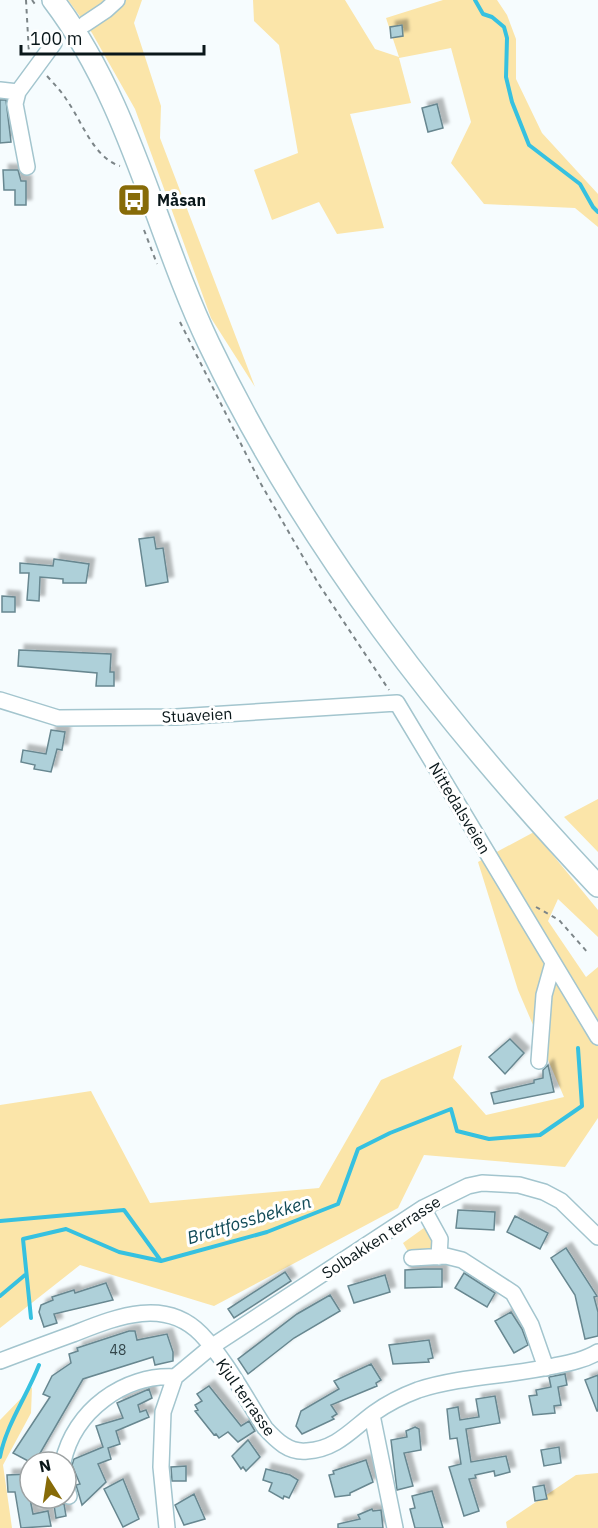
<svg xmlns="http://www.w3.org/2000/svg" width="598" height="1528" viewBox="0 0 598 1528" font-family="'IBM Plex Sans',sans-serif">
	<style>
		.green { fill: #fbe5a9 }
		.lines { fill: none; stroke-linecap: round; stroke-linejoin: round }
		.stream { stroke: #36c1e0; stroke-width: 4 }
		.building { fill: #aed0d9; stroke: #678790; stroke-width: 1.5; filter: url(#shadow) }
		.minor-casing { stroke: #a3c5ce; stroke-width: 18 }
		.highway-casing { stroke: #a3c5ce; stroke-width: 24 }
		.path { stroke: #7c8588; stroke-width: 2; stroke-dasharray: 4.5 4.5; stroke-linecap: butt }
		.minor { stroke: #fff; stroke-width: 15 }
		.highway { stroke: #fff; stroke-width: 21 }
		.labels { text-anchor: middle; stroke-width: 6; stroke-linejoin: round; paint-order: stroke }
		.number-label { font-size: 14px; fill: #33454a }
		.poi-label { font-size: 16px; font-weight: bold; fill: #0a171a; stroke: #fff; text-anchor: start }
		.street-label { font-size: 16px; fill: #0a171a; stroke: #fff }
		.water-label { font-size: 18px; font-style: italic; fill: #114a57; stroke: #fff }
	</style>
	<defs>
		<filter id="shadow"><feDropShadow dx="5.5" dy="-5.5" stdDeviation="1.5" flood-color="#0004"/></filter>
	</defs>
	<rect width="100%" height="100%" fill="#f6fcfe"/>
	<!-- green -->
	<path class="green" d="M68 0H142L134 23 161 106 160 138 255 387 211 318 135 109 92 33Z
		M253 0H345L375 49 399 57 386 18 443 0H497L507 15 516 39V79L542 133 598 194V227L575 208 484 204 451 163 471 122 451 48 399 58 411 103 350 114 384 228 337 234 319 202 272 220 254 170 298 153 279 45 254 21Z
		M598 799V852L564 817Z
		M534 832 598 910V937L558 899 548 921 586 977 598 967V1118L565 1167 424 1155 398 1208 214 1306 80 1265 0 1328V1105L91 1091 150 1203 319 1188 381 1080 462 1045 453 1078 486 1115 564 1097 518 990 478 862Z
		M428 1225 436 1240 434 1253 410 1255 403 1243Z
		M32 1387 31 1413 3 1465 12 1528H0V1420Z
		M598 1473V1528H507L506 1522 576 1475Z"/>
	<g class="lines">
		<!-- stream -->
		<path class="stream" d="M475 0 483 14 492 17 504 27 507 38 506 77 512 102 529 145 580 184 593 207 598 212
			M0 1221 124 1210 161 1261
			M0 1296 25 1275
			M31 1318 23 1239 66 1229 119 1252 161 1261 267 1232 338 1204 358 1149 390 1133 451 1109 457 1131 489 1139 540 1135 582 1106 578 1048
			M0 1457C6 1425 27 1396 39 1365"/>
	</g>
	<!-- building -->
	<path class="building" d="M402 25 403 36 391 38 390 27Z
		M0 100H6L11 142 0 143Z
		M437 104 443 128 428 132 422 108Z
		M3 170H18L21 181H26V205H15V190H4Z
		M154 537 156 549 163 548 168 582 146 586 139 539Z
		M54 559 89 564 86 583H63V579L40 577 39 601 27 600 29 573H20V563L53 566Z
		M2 596 15 597V612H2Z
		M19 650 111 654 110 672H114V686H96L97 673 18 666Z
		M51 730 65 732 62 750 57 749 51 772 34 769 35 765 21 762 23 750 46 754Z
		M510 1039 524 1053 505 1074 489 1057Z
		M548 1065 554 1092 494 1104 491 1093 534 1083V1080L543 1078V1070Z
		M458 1210 495 1212 494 1230 456 1228Z
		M515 1216 548 1233 540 1249 507 1232Z
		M566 1248 597 1296 594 1297 598 1312V1336L585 1339 575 1295 551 1258Z
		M423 1269H442V1287L405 1288V1270Z
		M285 1272 291 1281 234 1318 228 1309Z
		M464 1273 495 1293 487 1307 455 1288Z
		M385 1275 390 1292 354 1303 348 1286Z
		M106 1283 113 1300 54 1314 57 1323 44 1327 39 1312 41 1305 53 1300 52 1297 74 1290 75 1293Z
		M330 1295 340 1311 294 1338 248 1374 238 1359 297 1314Z
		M511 1312 522 1329 528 1345 514 1353 495 1321Z
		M129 1331H135L137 1340 167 1334 173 1352V1361L155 1365 153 1357 83 1379 35 1462H30L13 1453 50 1397 43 1394 52 1376 71 1363 69 1354 78 1351 77 1348Z
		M429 1340 433 1358 428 1359 429 1362 393 1364 389 1345Z
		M371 1364 381 1380 376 1383 377 1386 331 1405 337 1414 332 1417 334 1419 302 1434 296 1426 301 1411 339 1389 334 1381Z
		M565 1374 567 1385 558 1387 561 1405 554 1406 555 1413 533 1415 529 1396 537 1395 536 1390 551 1387 549 1377Z
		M598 1375V1411H597L585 1380Z
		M209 1386 241 1426 249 1421 255 1431 238 1442 228 1432 219 1438 216 1434 214 1435 195 1411 198 1410 195 1405 202 1401 197 1394Z
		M149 1389 152 1398 138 1405 140 1412 146 1410 149 1417 116 1431 120 1444 108 1448 111 1459 98 1464 106 1482 82 1505 76 1485 80 1484 72 1465 74 1459 103 1447 96 1426 123 1418 117 1403Z
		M495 1396 500 1423 466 1429 471 1462 506 1456 510 1472 495 1476 494 1471 475 1475 476 1478 469 1479 479 1511 464 1516 449 1467 461 1464 457 1438 450 1439 447 1409 458 1407 460 1420 479 1417 476 1399Z
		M415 1427 419 1429 421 1450 404 1453 413 1486 397 1490 391 1440 407 1437 406 1431Z
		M248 1440 260 1457 246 1471 243 1467 241 1469 232 1456Z
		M559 1447 561 1463 544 1466 541 1450Z
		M366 1460 373 1482 350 1493V1495L335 1497 329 1475 334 1474 333 1471Z
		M186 1466V1481H172L171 1467Z
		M266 1469 290 1475 298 1480 289 1498 284 1496 283 1499 269 1491 272 1483 263 1480Z
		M30 1474V1499L33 1514 48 1511 51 1526 21 1528 15 1492H8L7 1475Z
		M123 1479 139 1519 123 1527 104 1489Z
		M544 1485 547 1499 535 1501 533 1487Z
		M432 1491 443 1528H415L410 1509 415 1508 412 1496Z
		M194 1494 205 1519 184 1525 175 1505Z
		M64 1504 66 1516 56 1518 54 1505Z
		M372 1509 373 1511 381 1510 383 1528H338V1524L360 1519 358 1515Z"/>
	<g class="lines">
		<defs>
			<path id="minor" d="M85 24 106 10 117 0
				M0 90 18 92
				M27 167 15 104 18 92 54 43
				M0 700 58 718 176 717 397 703 598 1037
				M539 1061 544 995 553 963
				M423 1208 440 1239 439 1257
				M412 1258 446 1256 462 1260 513 1293 531 1325 546 1368
				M0 1361C24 1352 48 1343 73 1334 114 1318 164 1296 201 1334 226 1360 245 1397 265 1428 277 1441 289 1453 307 1451 337 1449 352 1429 374 1413 388 1403 402 1396 418 1390 462 1376 509 1376 554 1366 569 1363 585 1360 598 1352
				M372 1415 395 1528
				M63 1462C74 1411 124 1374 175 1377
				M66 1485 69 1496
				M167 1528 161 1467 163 1412 175 1377 211 1347 423 1208 468 1186 482 1183 519 1185 544 1192 561 1201 598 1237"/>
			<path id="highway" d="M53 0C130 101 155 231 209 344 305 545 446 725 598 886"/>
		</defs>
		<!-- minor casing -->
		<use href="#minor" class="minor-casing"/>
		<!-- highway casing -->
		<use href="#highway" class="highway-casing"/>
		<!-- path -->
		<path class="path" d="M26 0 29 54
			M32 0 37 7
			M47 76C55 85 62 92 68 102 82 122 94 158 120 166
			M144 230 157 264
			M180 322 261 484 318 583 389 690
			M536 907 559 920 589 954"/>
		<!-- minor -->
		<use href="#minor" class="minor"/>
		<!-- highway -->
		<use href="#highway" class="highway"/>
	</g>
	<!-- icons -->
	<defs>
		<symbol id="bus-square" viewBox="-11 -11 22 22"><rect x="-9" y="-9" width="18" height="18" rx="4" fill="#876b08" stroke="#fff"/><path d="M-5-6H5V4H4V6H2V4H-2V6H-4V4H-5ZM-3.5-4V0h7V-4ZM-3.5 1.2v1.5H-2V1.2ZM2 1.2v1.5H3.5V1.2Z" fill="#fff"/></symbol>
	</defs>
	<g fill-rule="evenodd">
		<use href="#bus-square" x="115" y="181" width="38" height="38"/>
	</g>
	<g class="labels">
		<!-- number labels -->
		<g class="number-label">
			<text x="118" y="1355">48</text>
		</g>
		<!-- poi labels -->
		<g class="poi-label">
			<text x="157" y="206">Måsan</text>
		</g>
		<!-- street labels -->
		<g class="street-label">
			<text transform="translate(197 715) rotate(-3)" y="6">Stuaveien</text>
			<text transform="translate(460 808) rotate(59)" y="6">Nittedalsveien</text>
			<text transform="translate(381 1237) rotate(-33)" y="6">Solbakken terrasse</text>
			<text transform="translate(246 1397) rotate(55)" y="6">Kjul terrasse</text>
		</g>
		<!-- water labels -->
		<g class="water-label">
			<text transform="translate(249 1220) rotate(-17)" y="6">Brattfossbekken</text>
		</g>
	</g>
	<!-- north arrow -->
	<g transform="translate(48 1480) rotate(348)"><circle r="28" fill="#ffffff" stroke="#9da2a3" stroke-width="1.5"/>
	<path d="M0-4.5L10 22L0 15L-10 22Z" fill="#876b08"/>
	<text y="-9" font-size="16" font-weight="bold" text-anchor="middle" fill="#0a171a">N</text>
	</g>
	<!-- scale -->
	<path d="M21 45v9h183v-9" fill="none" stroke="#0a171a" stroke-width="3"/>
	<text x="30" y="45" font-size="18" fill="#0a171a" stroke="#ffffff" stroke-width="4.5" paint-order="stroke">100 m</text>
</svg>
